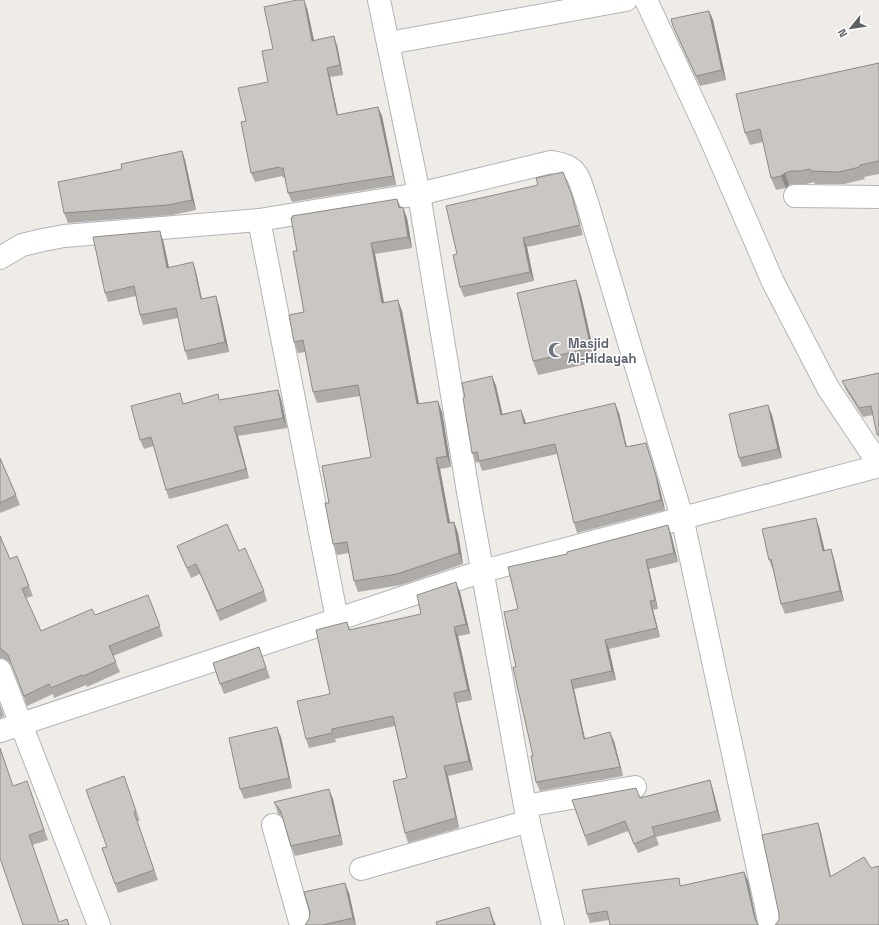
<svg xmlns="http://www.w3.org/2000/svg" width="879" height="925" viewBox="0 0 879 925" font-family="'Space Grotesk',sans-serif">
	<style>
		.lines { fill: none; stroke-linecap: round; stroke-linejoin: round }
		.street-casing { stroke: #b1b4b7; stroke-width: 24 }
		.street { stroke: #fff; stroke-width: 22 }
		.wall { fill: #aeaba8 }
		.shaded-wall { fill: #8d8b88 }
		.building { fill: #cac7c3; stroke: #8d8b88 }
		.labels { text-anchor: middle; stroke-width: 3; stroke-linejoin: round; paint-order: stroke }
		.worship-label { font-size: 13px; font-weight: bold; fill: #5b616d; stroke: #fff; text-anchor: start }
	</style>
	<rect width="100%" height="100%" fill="#efece7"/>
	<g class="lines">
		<defs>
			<path id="street" d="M379 0 419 194 468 492 525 806 553 925
				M646 0 709 135 773 282 828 388 879 464
				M389 43 626 0
				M795 196 879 197
				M259 220 337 619
				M0 258 22 245 43 240 64 236 259 220 419 194 551 162C580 166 578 177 587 202L636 366 682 517 770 925
				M0 670 99 925
				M0 731 483 571 879 466
				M525 806 635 787
				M273 825 301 925
				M361 869 529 821"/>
		</defs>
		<!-- street casing -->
		<use href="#street" class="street-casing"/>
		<!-- street -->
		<use href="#street" class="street"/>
	</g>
	<!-- wall -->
	<path class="wall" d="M307 8 314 40 337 45 343 75 330 77 338 115 378 107 382 116 396 185 292 202 288 193 285 177 283 178 282 176 255 182 251 173 246 121 268 82 273 49Z
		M709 11 713 20 726 80 700 86 677 36 673 26Z
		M879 63V174L864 177 865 179 844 184H815L814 182 806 184H795L789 185 786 188 776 190 771 178 763 142 750 145 745 133Z
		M182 151 185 160 196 210 172 215 68 223 64 213 122 169Z
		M563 172 575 206 583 235 527 247 534 281 464 297 460 287 457 254 538 185Z
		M397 199 401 207 407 218 412 248 375 254 384 302 402 311 419 404 442 412 451 467 440 469 450 522H454L458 533 463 564 401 585 358 592 354 581 349 553 337 555 333 544 329 503 371 457 360 396 317 403 313 392 306 352 298 353 294 342 304 312Z
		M163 240 169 267 196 272 202 299 219 306 229 352 188 360 185 351 178 318 143 325 140 315 136 296 108 302 105 293Z
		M581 295 596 362 538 375 533 361Z
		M879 373V439L873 415 863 417 846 390 842 381Z
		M492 376 496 386 502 414 521 410 526 423 619 413 627 447 646 443 659 485 665 510 577 533 574 523 557 454 482 471 479 462 476 463 472 453 465 397Z
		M278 390 281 399 287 428 238 436 249 478 169 499 166 490 154 446 144 449 140 440 183 403 220 400Z
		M772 415 782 458 742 467 739 458Z
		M0 458 16 495 20 505 0 513Z
		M819 527 825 551 831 549 834 559 844 601 785 614 781 604 773 570 769 560Z
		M671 534 678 562 649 569 658 609 653 610 660 637 609 649 616 680 574 689 585 739 614 741 623 776 540 791 536 782 533 756 516 667Z
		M0 536 10 559 29 586 33 596 26 598 41 631 95 615 148 595 163 636 113 656 120 672 87 687 86 685 54 698 53 694 27 706 12 665 8 661 2 658H0Z
		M177 546 239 551 264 591 267 601 220 621 200 574 191 578 181 556Z
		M460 592 470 634 458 636 472 700 457 703 473 770 448 776 459 828 408 843 405 833 407 778 395 726 335 739 336 742 309 748 306 739 330 694 347 622 350 630 421 614Z
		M259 647 270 678 224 694 220 684Z
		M0 704 4 716 0 718Z
		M281 737 292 788 244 799 240 789Z
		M124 776 140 821H137L158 880 118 893 102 848 107 847Z
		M710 780 713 790 721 821 656 837 659 845 638 853 628 831 588 846 572 800 640 798Z
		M27 781 48 840 32 845 59 922 69 925H23L13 786Z
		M333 799 343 845 295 856 291 846 283 819 282 816 278 814 275 804Z
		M744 872 748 881 757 923 609 920 590 923 587 914 682 886Z
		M349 893 356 925H305Z"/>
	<!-- shaded-wall -->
	<path class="shaded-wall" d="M304 0 307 8 316 50 312 41Z
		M709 11 713 20 726 80 722 70Z
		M334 36 337 45 343 75 340 65Z
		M327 68 330 77 340 125 337 115Z
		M378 107 382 116 396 185 393 176Z
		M182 151 185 160 196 210 192 200Z
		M785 173 789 185 786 188 781 176Z
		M403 207 407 218 412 248 408 237Z
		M160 231 163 240 171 277 167 268Z
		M523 238 527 247 534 281 530 272Z
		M371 243 375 254 386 314 382 303Z
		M193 262 196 272 204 309 201 299Z
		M576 280 581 295 596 362 591 348Z
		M216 296 219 306 229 352 225 342Z
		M398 300 402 311 421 415 417 404Z
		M492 376 496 386 505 424 501 415Z
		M278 390 281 399 287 428 283 418Z
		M438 401 442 412 451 467 447 456Z
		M615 403 619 413 629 457 626 447Z
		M768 405 772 415 782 458 778 449Z
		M521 410 525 420 528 433 524 424Z
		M234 427 238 436 249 478 246 469Z
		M646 443 659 485 665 510 661 500Z
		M436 458 440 469 452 534 448 523Z
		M816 518 819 527 827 561 823 551Z
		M454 522 458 533 463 564 459 553Z
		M668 525 671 534 678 562 674 553Z
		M831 549 834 559 844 601 840 591Z
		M646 560 649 569 658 609 655 600Z
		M456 582 460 592 470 634 466 624Z
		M650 601 653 610 660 637 657 628Z
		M454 627 458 636 472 700 468 690Z
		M605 640 609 649 616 680 612 671Z
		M571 680 574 689 587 748 584 739Z
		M454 693 457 703 473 770 469 761Z
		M277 727 281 737 292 788 289 778Z
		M610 732 614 741 623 776 620 767Z
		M444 766 448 776 459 828 456 818Z
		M710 780 713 790 721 821 717 811Z
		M329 789 333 799 343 845 340 835Z
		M818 823 821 832 833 886 830 877Z
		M744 872 748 881 757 925 755 919Z
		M345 883 349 893 356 925 353 918Z
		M489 907 494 921 496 925H494Z"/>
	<!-- building -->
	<path class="building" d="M297 0H304L312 41 334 36 340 65 327 68 337 115 378 107 393 176 288 193 283 168H280L279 167 251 173 241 122 246 121 238 88 268 82 262 51 273 49 264 7Z
		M709 11 722 70 696 76 673 26 671 19Z
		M879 63V161L860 165V167L839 172 811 171 810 169 801 171H791L785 173 781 176 771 178 760 129 745 133 736 94Z
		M182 151 192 200 168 205 64 213 58 182 122 169 121 164Z
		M563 172 572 196 580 225 523 238 530 272 460 287 453 255 457 254 446 206 538 185 536 178Z
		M397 199 399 208 403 207 408 237 371 243 382 303 398 300 417 404 438 401 447 456 436 458 448 523 454 522 459 553 397 574 354 581 347 542 333 544 325 503H329L322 466 371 457 358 385 313 392 303 340 294 342 289 315 304 312 293 251H297L291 218H293L292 216Z
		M160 231 167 268 193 262 201 299 216 296 225 342 185 351 176 308 140 315 134 286 105 293 93 237Z
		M576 280 591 348 533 361 517 293Z
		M879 373V435H877L871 406 859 408 842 381Z
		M492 376 501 415 521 410 524 424 615 403 626 447 646 443 656 476 661 500 574 523 555 444 479 461 477 452 472 453 463 398 465 397 462 383Z
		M278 390 283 418 234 427 246 469 166 490 151 437 140 440 131 406 180 393 183 404 218 394 219 400Z
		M768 405 778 449 739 458 729 414Z
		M0 458 16 495 0 503Z
		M816 518 823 551 831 549 840 591 781 604 771 559 769 560 762 529Z
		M227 524 239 551 245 548 264 591 217 611 196 564 187 568 177 546Z
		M668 525 674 553 646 560 655 600 650 601 657 628 605 640 612 671 571 680 584 739 610 732 620 767 536 782 531 756H533L513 667H516L504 612 518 609 508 567 567 554V552Z
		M0 536 10 559 17 556 29 586 22 589 41 631 92 609 95 615 148 595 160 626 109 646 116 662 83 676 82 675 51 688 49 684 24 696 8 655 4 651 0 648Z
		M456 582 466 624 454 627 468 690 454 693 469 761 444 766 456 818 405 833 393 781 407 778 393 716 332 729V733L306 739 297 701 330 694 316 630 347 622 349 630 421 614 417 595Z
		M259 647 266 668 220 684 213 663Z
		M277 727 289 778 240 789 229 738Z
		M0 748 13 786 27 781 44 830 29 835 59 922 67 919 69 925H23L0 858Z
		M124 776 136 811 134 812 154 870 115 884 102 848 107 847 86 790Z
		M710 780 717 811 652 827 655 835 634 844 625 821 585 836 572 800 636 788 640 798Z
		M329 789 340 835 291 846 281 812 278 807 275 804 274 802Z
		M818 823 830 877 864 857 871 868 879 866V925H775L779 920V914L762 835Z
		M744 872 755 919 758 925H610L607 911 587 914 582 890 679 878 680 886Z
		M345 883 353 918 322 925H305L309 919 310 912 304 892Z
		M489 907 494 925H437L436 922Z"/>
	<!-- icons -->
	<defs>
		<symbol id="mosque-bare" viewBox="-9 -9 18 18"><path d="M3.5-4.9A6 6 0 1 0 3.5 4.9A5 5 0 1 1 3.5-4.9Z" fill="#6b7280" stroke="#fff" stroke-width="2.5" paint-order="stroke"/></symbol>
	</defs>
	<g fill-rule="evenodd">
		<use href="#mosque-bare" x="545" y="339" width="22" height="22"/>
	</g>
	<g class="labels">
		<!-- worship labels -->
		<g class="worship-label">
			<text x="568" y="348">Masjid<tspan x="568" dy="15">Al-Hidayah</tspan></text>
		</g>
	</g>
	<!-- north arrow -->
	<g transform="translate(851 28) rotate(240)" stroke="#ffffff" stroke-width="3" paint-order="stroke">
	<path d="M0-3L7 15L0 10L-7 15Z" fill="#5e6265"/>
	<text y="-6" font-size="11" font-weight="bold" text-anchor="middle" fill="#5e6265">N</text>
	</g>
</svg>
